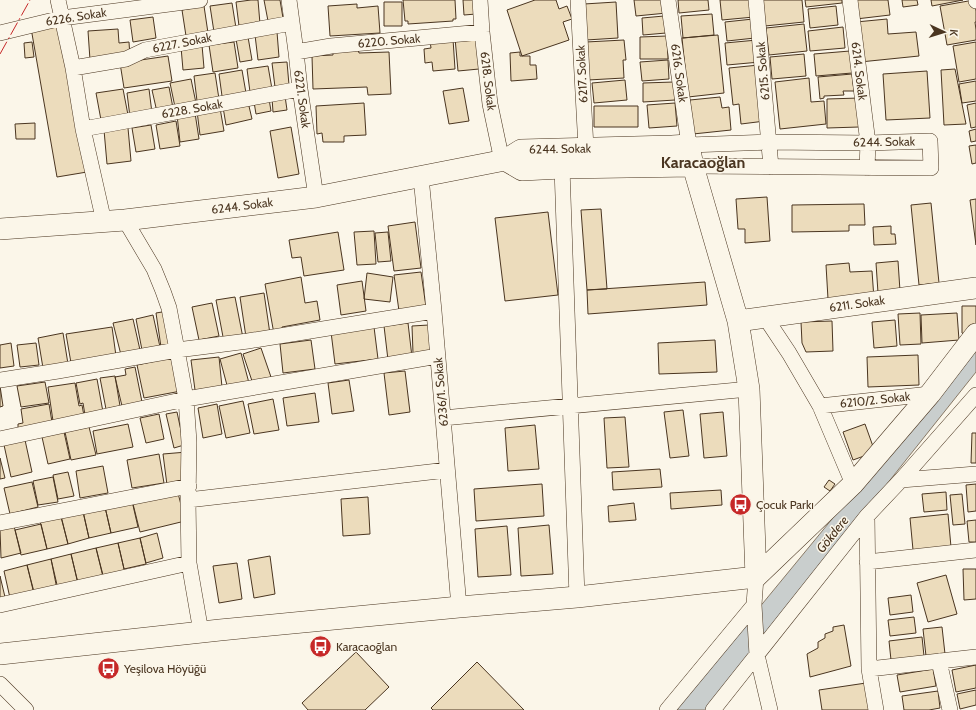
<svg xmlns="http://www.w3.org/2000/svg" width="976" height="710" viewBox="0 0 976 710" font-family="Cabin,sans-serif">
	<style>
		.water { fill: #c9cecd; stroke: #887966 }
		.building { fill: #ecdcbc; stroke: #4a3520 }
		.lines { fill: none; stroke-linecap: round; stroke-linejoin: round }
		.street-casing { stroke: #4a3520; stroke-width: 16 }
		.secondary-casing { stroke: #4a3520; stroke-width: 22 }
		.street { stroke: #fbf6e9; stroke-width: 15 }
		.secondary { stroke: #fbf6e9; stroke-width: 21 }
		.power { stroke: #c62828; stroke-width: 1; stroke-dasharray: 14 3 2 3; stroke-linecap: butt }
		.labels { text-anchor: middle; stroke-width: 3; stroke-linejoin: round; paint-order: stroke }
		.street-label { font-size: 12px; fill: #4a3520; stroke: #fbf6e9 }
		.poi-label { font-size: 12px; fill: #4a3520; stroke: #fbf6e9; text-anchor: start }
		.water-label { font-size: 13px; font-style: italic; fill: #4a3520; stroke: #fbf6e9 }
		.district-label { font-size: 16px; font-weight: bold; fill: #4a3520; stroke: #fbf6e9 }
	</style>
	<rect width="100%" height="100%" fill="#fbf6e9"/>
	<!-- water -->
	<path class="water" d="M976 344V372L707 710H675Z"/>
	<!-- building -->
	<path class="building" d="M251 0H258L260 24 239 26 236 2Z
		M264 0H280L283 18 268 21Z
		M403 0H455L456 19H453V21L408 24V21H405Z
		M463 0H475L476 14 464 15Z
		M535 0H556L559 9 567 6 572 19 563 22 569 40 522 56 507 10Z
		M634 0H666L667 13 636 16Z
		M678 0H708L709 10 679 13Z
		M720 0H752L754 17 722 20Z
		M763 0H802L804 22 765 26Z
		M805 0H842V3L806 7Z
		M854 0H888L890 15 856 19Z
		M902 0H917L918 5 903 7Z
		M931 0H963L932 6Z
		M974 0 976 11V22H975L976 30V40L947 45 940 6Z
		M384 2H402V26H384Z
		M616 2 618 38 586 40 584 4Z
		M232 3 236 28 214 32 210 6Z
		M357 4V8L378 6 380 33 330 36 328 6Z
		M204 6 208 33 186 36 182 10Z
		M836 6 838 25 810 28 808 9Z
		M712 14 714 35 683 38 681 16Z
		M664 16 666 33 643 35 642 18Z
		M153 17 156 38 133 42 130 20Z
		M753 19 755 38 727 41 725 22Z
		M887 19 888 34 916 32 919 56 860 62 856 22Z
		M60 23 87 172 57 177 31 28Z
		M804 24 807 51 769 55 766 28Z
		M843 27 845 48 810 51 808 31Z
		M118 29 119 43 129 42 130 57 90 60 88 31Z
		M277 32 279 57 258 60 255 35Z
		M718 35 724 93 688 97 682 38Z
		M476 36 479 69 458 71 455 38Z
		M667 36 668 59H640V37Z
		M248 37 252 60 240 62 236 39Z
		M453 39 455 69 433 71 432 62 425 63 424 49 431 48 430 41Z
		M624 40 626 60H623L624 78 588 80 586 42Z
		M757 40 760 62 727 65 725 43Z
		M32 42 34 57 25 58 24 43Z
		M234 42 238 68 213 72 209 45Z
		M976 42V79L959 82 953 46Z
		M202 45 204 68 183 70 181 47Z
		M358 49 359 53 389 52 391 94 368 95 367 87 313 89 312 56 333 55V50Z
		M850 51 852 73 816 76 814 54Z
		M520 52V56H530V65H536L537 79 511 81 510 53Z
		M804 54 806 76 772 79 770 57Z
		M168 56 172 81 124 88 120 63Z
		M668 60 669 79 642 81 640 62Z
		M287 62 289 85 275 87 272 63Z
		M759 65 765 121 741 124 739 104 733 105 729 68Z
		M268 66 272 89 250 92 247 69Z
		M955 69 966 124 944 125 941 70Z
		M242 70 246 93 222 96 219 74Z
		M927 71 930 118 886 120 883 74Z
		M215 73 219 99 197 101 194 76Z
		M852 74 854 91H843L844 95 824 96V98L820 99 818 77Z
		M809 78 811 102 824 101 826 124 780 129 775 82Z
		M191 79 196 103 175 107 170 83Z
		M625 80 627 100 594 103 592 83Z
		M976 81V101L962 103 959 84Z
		M674 82 675 100 643 102V83Z
		M169 87 173 108 157 112 152 90Z
		M463 88 469 121 449 124 443 91Z
		M123 89 128 115 101 120 96 93Z
		M149 89 152 113 130 117 127 93Z
		M285 96 287 110 273 112 272 98Z
		M720 97 722 108 729 107 731 130 693 134 690 100Z
		M859 98V127L827 128V99Z
		M269 99 271 111 256 114 254 102Z
		M248 102 252 119 226 125 223 107Z
		M364 103 366 135 344 136V142H323L322 133 317 134 316 106Z
		M675 103 677 126 649 128 647 105Z
		M976 103V127L971 128 967 105Z
		M594 106H638V127H594Z
		M220 108 224 131 200 135 197 111Z
		M195 113 199 139 180 142 177 115Z
		M176 121 180 146 160 149 156 125Z
		M35 123V139H16L15 124Z
		M151 125 155 149 136 152 132 128Z
		M291 127 299 174 278 178 270 131Z
		M128 128 131 161 107 164 104 130Z
		M976 129V141L971 142 969 131Z
		M976 145V163L972 164 969 146Z
		M767 197 770 241 745 243V229H738L736 199Z
		M976 199V245L970 200Z
		M931 203 939 283 919 285 911 205Z
		M864 204 865 225H849V231L792 232V205Z
		M601 209 607 289 587 290 581 210Z
		M548 212 558 295 505 301 495 218Z
		M415 222 421 268 394 271 388 226Z
		M891 226V234H895L896 244 874 245 873 227Z
		M374 231 376 264 357 265 354 232Z
		M338 232 344 270 304 276 301 257 292 258 289 240Z
		M388 232 391 261 378 262 375 233Z
		M898 261 900 291 878 293 876 263Z
		M849 263 850 272 872 271 874 299H828L826 265Z
		M421 272 426 307 399 311 394 275Z
		M367 273 393 277 390 302 364 299Z
		M301 277 305 303 317 301 320 320 282 327 283 333 274 334 265 284Z
		M362 281 366 311 341 315 337 285Z
		M705 282 707 305 588 314 587 290Z
		M264 293 270 334 246 337 240 297Z
		M235 297 243 338 224 342 216 300Z
		M212 303 219 336 199 340 192 307Z
		M962 306H976V336L973 341 962 333Z
		M168 311 173 345 161 347 156 313Z
		M920 313 921 344 900 345 898 314Z
		M957 313 959 340 922 343 921 315Z
		M153 315 160 347 142 350 136 319Z
		M133 319 140 350 121 355 113 323Z
		M895 320 897 346 874 348 872 322Z
		M832 321 833 351 806 352 802 343 801 322Z
		M408 323 412 357 388 360 384 326Z
		M429 325 430 352 413 353 412 326Z
		M112 327 116 356 71 363 66 334Z
		M374 327 378 359 335 364 331 332Z
		M63 333 68 364 43 368 38 338Z
		M311 340 315 369 283 373 280 344Z
		M715 340 717 372 659 374 658 343Z
		M11 343 14 366 0 368V345Z
		M36 343 39 365 20 367 17 345Z
		M261 348 271 377 253 384 243 354Z
		M241 353 249 383 228 389 220 359Z
		M918 355 919 385 868 387 867 357Z
		M174 357 181 391 144 398 137 365Z
		M219 357 222 387 195 390 191 360Z
		M135 367 142 402 122 406 115 377 126 375 125 369Z
		M405 371 410 412 389 415 384 373Z
		M115 376 120 406 106 409 100 378Z
		M97 379 103 412 85 415 83 403 80 404 76 383Z
		M349 380 354 411 332 414 328 383Z
		M45 382 49 403 21 407 17 386Z
		M75 383 79 406 82 405 84 416 53 421 48 387Z
		M0 386 3 406 0 407Z
		M315 393 319 422 287 426 283 398Z
		M273 399 279 430 254 434 248 404Z
		M243 401 250 433 226 438 219 406Z
		M49 404 52 422 18 428V424L23 423 21 409Z
		M217 404 222 434 203 438 198 408Z
		M683 410 689 456 670 458 664 412Z
		M177 412 184 445 174 448 166 414Z
		M723 412 727 456 704 458 700 414Z
		M159 414 164 439 146 443 140 418Z
		M625 417 629 467 607 468 604 418Z
		M128 424 133 447 97 454 93 431Z
		M865 424 875 452 853 460 843 432Z
		M535 425 539 469 508 471 505 428Z
		M89 427 96 455 71 460 65 432Z
		M64 432 70 459 48 464 42 437Z
		M972 433H976V463H971Z
		M25 440 32 472 11 477 4 445Z
		M187 452 186 482 167 485 163 454Z
		M159 454 164 483 132 488 127 460Z
		M0 458 5 478 0 479Z
		M103 466 108 493 80 498 76 471Z
		M660 469 662 487 613 490 612 472Z
		M68 472 74 496 58 499 53 475Z
		M53 477 58 502 38 505 33 481Z
		M829 480 835 484 830 491 824 487Z
		M32 482 38 507 10 514 4 488Z
		M542 484 544 516 476 521 474 489Z
		M976 484V511L968 512 966 485Z
		M721 490 722 505 671 509 670 493Z
		M946 492 947 510 924 512 922 494Z
		M178 493 185 521 140 532 133 504Z
		M962 494 965 524 953 525 950 495Z
		M368 497 370 534 343 536 341 499Z
		M132 501 138 527 111 533 105 507Z
		M634 503 636 520 609 522 608 506Z
		M105 507 111 533 89 538 83 512Z
		M83 511 89 538 68 544 61 517Z
		M948 514 951 547 913 550 910 518Z
		M61 516 68 544 47 549 40 521Z
		M976 520V542H969L967 521Z
		M41 524 47 549 21 555 15 530Z
		M549 525 553 574 521 576 518 528Z
		M14 526 21 553 1 558 0 529Z
		M507 526 511 575 478 577 475 529Z
		M157 533 163 558 146 563 140 538Z
		M140 538 146 564 124 569 118 543Z
		M118 543 125 573 104 579 96 548Z
		M96 548 104 581 79 587 71 554Z
		M71 554 78 584 58 589 51 559Z
		M270 556 275 594 254 598 248 560Z
		M51 559 57 589 34 594 27 565Z
		M237 563 242 599 219 603 213 566Z
		M27 565 34 592 10 598 4 571Z
		M963 569H976V599L964 600Z
		M946 575 957 614 928 622 917 583Z
		M0 576 5 597 0 599Z
		M911 595 913 612 890 615 888 598Z
		M914 617 916 633 890 636 888 620Z
		M844 625 851 666 810 677 807 654 818 648V642L825 638V634L833 631V627Z
		M942 627 945 654 926 656 923 629Z
		M922 637 924 656 891 660 889 641Z
		M356 652 389 687 365 710H308L302 703Z
		M477 662 524 710H433L431 708Z
		M976 665V688L956 692 952 670Z
		M933 669 936 686 900 692 897 675Z
		M866 683 871 710H822L819 690Z
		M976 690V705L960 709 957 694Z
		M938 691 940 708 929 710H904L902 696Z"/>
	<g class="lines">
		<defs>
			<path id="street" d="M58 0 73 68 83 129 104 222
				M289 0 296 52 300 89 316 197
				M480 0 482 32 490 104 502 161
				M578 0 586 148
				M668 0 689 145 769 142 868 143 930 141 931 168 693 166
				M756 0 771 167
				M850 0 868 143 867 168
				M976 0V1
				M0 33 62 18 200 0
				M296 52 331 46 482 32
				M73 68 126 59 145 50 292 23
				M83 129 300 89
				M562 168 577 597
				M421 177 434 311 459 607
				M125 220 154 269 163 291 169 308 177 350 186 399 189 442 188 500 189 563 201 632
				M765 317 789 353 820 406 853 484
				M0 380 58 371 177 350 248 341 434 311
				M820 406 930 394
				M443 418 749 389
				M0 439 186 399 438 356
				M901 480 976 474
				M188 500 447 470
				M867 516 869 669 876 710
				M0 523 189 486
				M867 562 976 550
				M0 605 189 563
				M754 605 757 655 770 710
				M939 661 950 710
				M869 669 976 657
				M0 684 26 710
				M667 710 754 605 756 577
				M713 710 867 516 901 480 976 395"/>
			<path id="secondary" d="M505 160 522 170 562 168 693 166
				M0 229 125 220 316 197 505 160 521 150 672 146 689 145 693 166 738 321 749 389 756 577
				M738 321 976 288
				M0 654 220 630 459 607 577 597 756 577 853 484 930 394 976 334"/>
		</defs>
		<!-- street casing -->
		<use href="#street" class="street-casing"/>
		<!-- secondary casing -->
		<use href="#secondary" class="secondary-casing"/>
		<!-- street -->
		<use href="#street" class="street"/>
		<!-- secondary -->
		<use href="#secondary" class="secondary"/>
		<!-- power -->
		<path class="power" d="M0 54 30 0"/>
	</g>
	<!-- icons -->
	<defs>
		<symbol id="bus-disc" viewBox="-11 -11 22 22"><circle r="9.5" fill="#c62828" stroke="#fbf6e9"/><path d="M-5-6H5V4H4V6H2V4H-2V6H-4V4H-5ZM-3.5-4V0h7V-4ZM-3.5 1.2v1.5H-2V1.2ZM2 1.2v1.5H3.5V1.2Z" fill="#fff"/></symbol>
	</defs>
	<g fill-rule="evenodd">
		<use href="#bus-disc" x="728" y="492" width="25" height="25"/>
		<use href="#bus-disc" x="308" y="634" width="25" height="25"/>
		<use href="#bus-disc" x="96" y="656" width="25" height="25"/>
	</g>
	<g class="labels">
		<!-- street labels -->
		<g class="street-label">
			<text transform="translate(76 17) rotate(-9)" y="4">6226. Sokak</text>
			<text transform="translate(389 41) rotate(-5)" y="4">6220. Sokak</text>
			<text transform="translate(182 43) rotate(-11)" y="4">6227. Sokak</text>
			<text transform="translate(763 71) rotate(-95)" y="4">6215. Sokak</text>
			<text transform="translate(859 71) rotate(83)" y="4">6214. Sokak</text>
			<text transform="translate(679 73) rotate(82)" y="4">6216. Sokak</text>
			<text transform="translate(582 74) rotate(-93)" y="4">6217. Sokak</text>
			<text transform="translate(488 81) rotate(83)" y="4">6218. Sokak</text>
			<text transform="translate(302 99) rotate(82)" y="4">6221. Sokak</text>
			<text transform="translate(192 109) rotate(-10)" y="4">6228. Sokak</text>
			<text transform="translate(884 142) rotate(-1)" y="4">6244. Sokak</text>
			<text transform="translate(560 149) rotate(-1)" y="4">6244. Sokak</text>
			<text transform="translate(242 206) rotate(-7)" y="4">6244. Sokak</text>
			<text transform="translate(857 304) rotate(-8)" y="4">6211. Sokak</text>
			<text transform="translate(441 392) rotate(-95)" y="4">6236/1. Sokak</text>
			<text transform="translate(875 400) rotate(-6)" y="4">6210/2. Sokak</text>
		</g>
		<!-- poi labels -->
		<g class="poi-label">
			<text x="756" y="509">Çocuk Parkı</text>
			<text x="336" y="651">Karacaoğlan</text>
			<text x="124" y="673">Yeşilova Höyüğü</text>
		</g>
		<!-- water labels -->
		<g class="water-label">
			<text transform="translate(832 534) rotate(-51)" y="5">Gökdere</text>
		</g>
		<!-- district labels -->
		<g class="district-label">
			<text x="703" y="168">Karacaoğlan</text>
		</g>
	</g>
	<!-- north arrow -->
	<g transform="translate(944 32) rotate(94)" stroke="#fbf6e9" stroke-width="3" paint-order="stroke">
	<path d="M0-3L7 15L0 10L-7 15Z" fill="#4a3520"/>
	<text y="-6" font-size="11" font-weight="bold" text-anchor="middle" fill="#4a3520">K</text>
	</g>
</svg>
